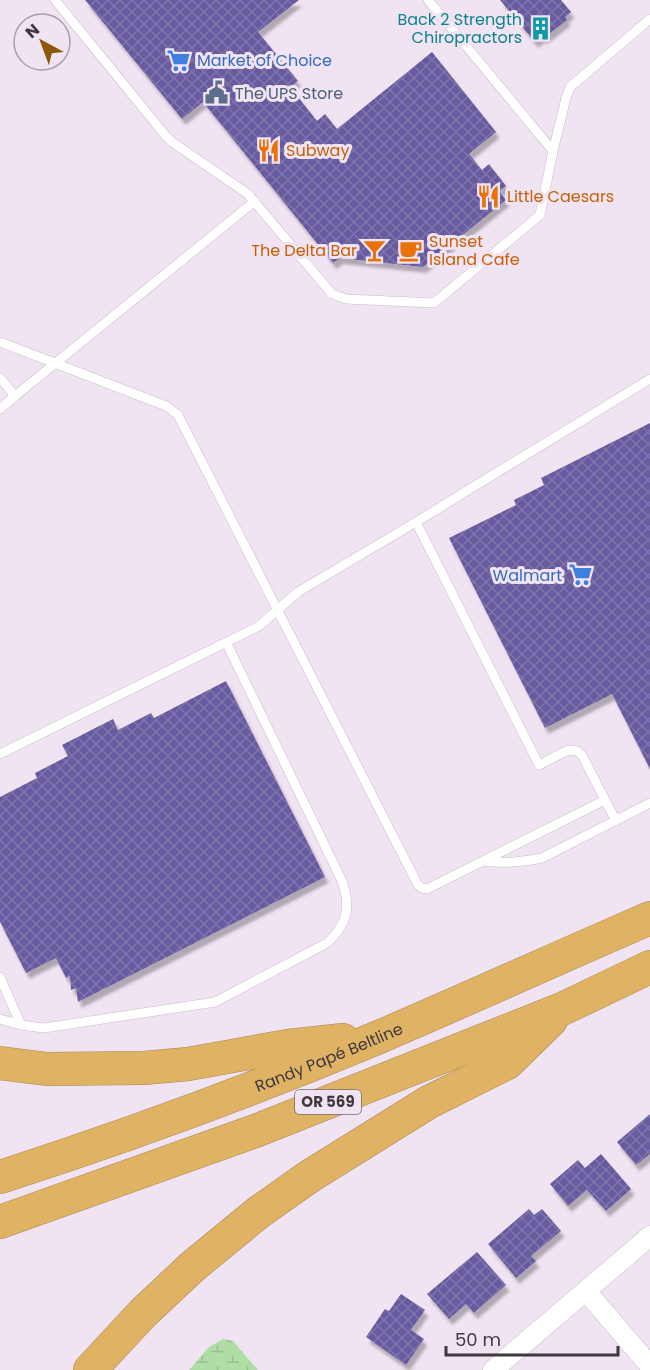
<svg xmlns="http://www.w3.org/2000/svg" width="650" height="1370" viewBox="0 0 650 1370" font-family="Poppins,sans-serif">
	<style>
		.wetland { fill: url(#wetland-marsh) }
		.building { fill: url(#building-cross-hatch); filter: url(#shadow) }
		.lines { fill: none; stroke-linecap: round; stroke-linejoin: round }
		.lane-casing { stroke: #c8bcc9; stroke-width: 10 }
		.street-casing { stroke: #c8bcc9; stroke-width: 21 }
		.highway-casing { stroke: #a78857; stroke-width: 34 }
		.lane { stroke: #fff; stroke-width: 9 }
		.street { stroke: #fff; stroke-width: 20 }
		.highway { stroke: #dfb264; stroke-width: 33 }
		.labels { text-anchor: middle; stroke-width: 6; stroke-linejoin: round; paint-order: stroke }
		.shield { fill: #f1e4f2; stroke: #746c75; stroke-width: 1.5 }
		.shield-label { font-size: 15px; font-weight: bold; fill: #3e393f }
		.culture-label { font-size: 16px; fill: #0d838f; stroke: #f1e4f2; text-anchor: end }
		.shop-label { font-size: 16px; fill: #366cbe; stroke: #f1e4f2; text-anchor: start }
		.service-label { font-size: 16px; fill: #4e5e75; stroke: #f1e4f2; text-anchor: start }
		.food-label { font-size: 16px; fill: #c56008; stroke: #f1e4f2; text-anchor: start }
		.street-label { font-size: 16px; fill: #3e393f; stroke: #f1e4f2 }
	</style>
	<defs>
		<pattern id="wetland-marsh" width="20" height="14" patternUnits="userSpaceOnUse" patternTransform="scale(1.5)"><rect width="20" height="14" fill="#afdea5"/><path d="M1 5h8M5 5V1M11 12h8M15 12V8" fill="none" stroke="#98bf8f"/></pattern>
		<pattern id="building-cross-hatch" width="8" height="8" patternUnits="userSpaceOnUse" patternTransform="scale(1.5)"><rect width="8" height="8" fill="#675aa0"/><path d="M0 0l8 8M0 8l8-8" fill="none" stroke="#7e74a9"/></pattern>
		<filter id="shadow"><feDropShadow dx="3.5" dy="6" stdDeviation="1.5" flood-color="#0004"/></filter>
	</defs>
	<rect width="100%" height="100%" fill="#f1e4f2"/>
	<!-- wetland -->
	<path class="wetland" d="M223 1339 233 1341 258 1370H189L209 1347Z"/>
	<!-- building -->
	<path class="building" d="M85 0H299L258 32 298 81 290 87 317 121 325 114 337 129 432 52 496 132 469 154 482 170 489 164 506 186 499 191 506 200 423 267 340 258 333 263 203 102 182 119Z
		M500 0H561L571 12 565 17 567 20 544 38 542 36 535 42Z
		M650 423V769L612 694 545 728 449 538 516 505 514 500 544 485 541 478Z
		M226 681 325 877 78 1002 76 988 71 990 70 976 66 978 56 958 26 973 0 922V797L37 778 35 773 68 756 62 745 113 719 118 730 151 713 154 718Z
		M650 1114V1154L636 1165 617 1142Z
		M601 1154 631 1189 606 1211 587 1190 568 1206 550 1184 578 1160 585 1168Z
		M529 1209 534 1215 542 1209 561 1231 531 1256 536 1261 516 1278 488 1244Z
		M477 1252 506 1285 474 1313 466 1304 449 1319 427 1294Z
		M401 1294 425 1310 411 1330 424 1339 406 1365 366 1337 385 1309 389 1311Z"/>
	<g class="lines">
		<defs>
			<path id="lane" d="M55 0 165 135 172 142 248 194 332 294 346 299 434 303 540 215 553 151 566 98 570 87 650 19
				M428 0 553 151
				M0 342 166 406 178 415 418 885 422 888 427 889 605 800 582 755 577 751 568 750 539 765 416 522
				M0 378 15 396 0 409
				M15 396 255 201
				M0 754 259 626 298 592 416 522 650 379
				M605 800 616 821
				M483 861C503 864 522 862 542 858L650 803
				M0 977 21 1025
				M0 1019 21 1025 44 1028 215 1002 327 943C348 924 351 906 342 881L226 642"/>
			<path id="street" d="M586 1291 650 1366
				M493 1370 650 1236"/>
			<g id="highway">
				<path d="M0 1063 47 1069 144 1068 188 1064 288 1046 343 1040"/>
				<path id="s1" d="M0 1177C128 1136 255 1089 379 1037 470 998 560 957 650 918"/>
				<path d="M0 1222 258 1130 562 1009 650 967"/>
				<path d="M90 1370 143 1313 192 1267 259 1212 310 1176 429 1102 507 1063 551 1020"/>
			</g>
		</defs>
		<!-- lane casing -->
		<use href="#lane" class="lane-casing"/>
		<!-- street casing -->
		<use href="#street" class="street-casing"/>
		<!-- highway casing -->
		<use href="#highway" class="highway-casing"/>
		<!-- lane -->
		<use href="#lane" class="lane"/>
		<!-- street -->
		<use href="#street" class="street"/>
		<!-- highway -->
		<use href="#highway" class="highway"/>
	</g>
	<!-- icons -->
	<defs>
		<symbol id="building-bare" viewBox="-9 -9 18 18"><path d="M-4-6H4V6H1V3H-1V6H-4ZM-2.5-4.3h1.7v1.8h-1.7ZM.8-4.3h1.7v1.8H.8ZM-2.5-1h1.7V.8h-1.7ZM.8-1h1.7V.8H.8Z" fill="#0f9aa8" stroke="#f1e4f2" stroke-width="2.5" paint-order="stroke"/></symbol>
		<symbol id="supermarket-bare" viewBox="-9 -9 18 18"><path d="M-6-5.5h2.5l.6 2H6L4.5 2H-2.5L-4.4-4H-6ZM-1.5 3.2a1.3 1.3 0 1 0 .1 0ZM3 3.2a1.3 1.3 0 1 0 .1 0Z" fill="#3f7fe0" stroke="#f1e4f2" stroke-width="2.5" paint-order="stroke"/></symbol>
		<symbol id="civic-bare" viewBox="-9 -9 18 18"><path d="M-.6-6.5H3V-4.5H.6V-3L4-1V1h2V6H-6V1h2V-1L-.6-3ZM-1.2 2.5V6h2.4V2.5Z" fill="#5c6f8a" stroke="#f1e4f2" stroke-width="2.5" paint-order="stroke"/></symbol>
		<symbol id="restaurant-bare" viewBox="-9 -9 18 18"><path d="M-5-6h1v4h1v-4h1v4h1v-4h1v5L-1.5 .5V6h-2V.5L-5-1ZM5-6V6H3V1.5H1.5Q1.5-4 5-6Z" fill="#e8710a" stroke="#f1e4f2" stroke-width="2.5" paint-order="stroke"/></symbol>
		<symbol id="bar-bare" viewBox="-9 -9 18 18"><path d="M-6-5H6L.8 .8V4.5H3.5V6h-7V4.5H-.8V.8Z" fill="#e8710a" stroke="#f1e4f2" stroke-width="2.5" paint-order="stroke"/></symbol>
		<symbol id="cafe-bare" viewBox="-9 -9 18 18"><path d="M-5.5-4.5H6V0H3Q3 3.5 0 3.5H-2.5Q-5.5 3.5-5.5 0ZM3-3.2v2h1.7v-2ZM-6 4.5H4V6H-6Z" fill="#e8710a" stroke="#f1e4f2" stroke-width="2.5" paint-order="stroke"/></symbol>
	</defs>
	<g fill-rule="evenodd">
		<use href="#building-bare" x="524" y="12" width="33" height="33"/>
		<use href="#supermarket-bare" x="162" y="44" width="33" height="33"/>
		<use href="#civic-bare" x="200" y="76" width="33" height="33"/>
		<use href="#restaurant-bare" x="252" y="134" width="33" height="33"/>
		<use href="#restaurant-bare" x="472" y="180" width="33" height="33"/>
		<use href="#bar-bare" x="358" y="234" width="33" height="33"/>
		<use href="#cafe-bare" x="394" y="234" width="33" height="33"/>
		<use href="#supermarket-bare" x="564" y="558" width="33" height="33"/>
	</g>
	<g class="labels">
		<!-- shield labels -->
		<rect class="shield" x="295" y="1090" width="66" height="24" rx="4.5"/>
		<g class="shield-label">
			<text x="328" y="1107">OR 569</text>
		</g>
		<!-- culture labels -->
		<g class="culture-label">
			<text x="522" y="25">Back 2 Strength<tspan x="522" dy="18">Chiropractors</tspan></text>
		</g>
		<!-- shop labels -->
		<g class="shop-label">
			<text x="197" y="66">Market of Choice</text>
			<text x="562" y="581" text-anchor="end">Walmart</text>
		</g>
		<!-- service labels -->
		<g class="service-label">
			<text x="235" y="99">The UPS Store</text>
		</g>
		<!-- food labels -->
		<g class="food-label">
			<text x="286" y="156">Subway</text>
			<text x="507" y="202">Little Caesars</text>
			<text x="429" y="247">Sunset<tspan x="429" dy="18">Island Cafe</tspan></text>
			<text x="357" y="256" text-anchor="end">The Delta Bar</text>
		</g>
		<!-- street labels -->
		<g class="street-label">
			<text dy="6" stroke="none"><textPath href="#s1" startOffset="350">Randy Papé Beltline</textPath></text>
		</g>
	</g>
	<!-- north arrow -->
	<g transform="translate(42 42) rotate(319)"><circle r="28" fill="#f1e4f2" stroke="#a9a0aa" stroke-width="1.5"/>
	<path d="M0-4.5L10 22L0 15L-10 22Z" fill="#8c5706"/>
	<text y="-9" font-size="16" font-weight="bold" text-anchor="middle" fill="#3e393f">N</text>
	</g>
	<!-- scale -->
	<path d="M446 1346v9h172v-9" fill="none" stroke="#3e393f" stroke-width="3"/>
	<text x="455" y="1346" font-size="18" fill="#3e393f" stroke="#f1e4f2" stroke-width="4.5" paint-order="stroke">50 m</text>
</svg>
